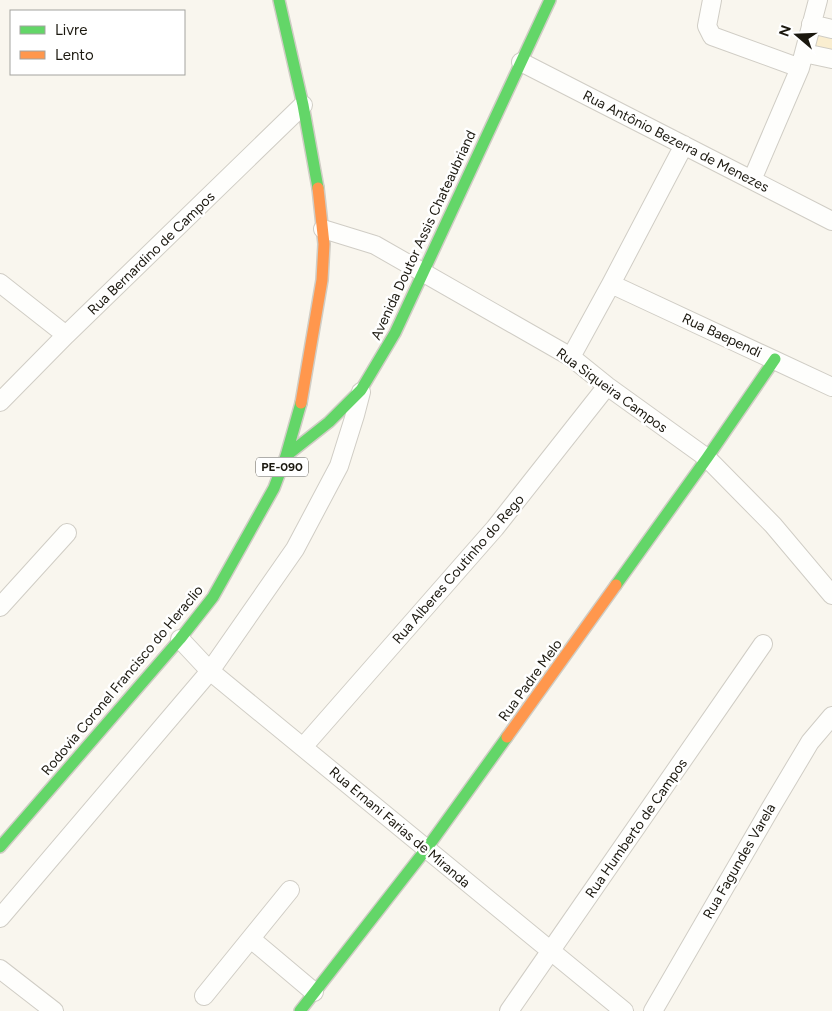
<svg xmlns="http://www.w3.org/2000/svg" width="832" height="1011" viewBox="0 0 832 1011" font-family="Figtree,sans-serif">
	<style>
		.green { fill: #faeed0 }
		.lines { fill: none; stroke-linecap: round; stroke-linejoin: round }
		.street-casing { stroke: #d0cdc5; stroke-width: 20 }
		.fast-casing { stroke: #d0cdc5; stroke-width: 14 }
		.slow-casing { stroke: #d0cdc5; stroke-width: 14 }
		.street { stroke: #fefefc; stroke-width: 18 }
		.fast { stroke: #63d668; stroke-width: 11 }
		.slow { stroke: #ff974d; stroke-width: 11 }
		.labels { text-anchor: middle; stroke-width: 5; stroke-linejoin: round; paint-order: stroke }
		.shield { fill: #fff; stroke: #5f5d57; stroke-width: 1 }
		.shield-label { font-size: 12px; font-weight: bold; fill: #1b180f }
		.street-label { font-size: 14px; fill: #1b180f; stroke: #fff }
	</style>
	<rect width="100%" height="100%" fill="#f9f6ee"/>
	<!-- green -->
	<path class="green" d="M814 34 832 39V55L809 51Z"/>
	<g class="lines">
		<defs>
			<path id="street" d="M712 0 707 26 712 36 800 68
				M811 24 832 29
				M804 53 832 59
				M521 62 832 221
				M752 180 800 68 818 0
				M323 229 375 245 571 357 607 386 707 458 773 525 832 595
				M0 283 66 335
				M611 284 832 387
				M571 357 611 284 684 145
				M0 402 66 335 303 105
				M0 607 67 533
				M180 639 210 671 624 1011
				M303 747 495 528 607 386
				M0 918 210 671 295 549 339 466 355 415 361 392
				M251 939 314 992
				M0 969 54 1011
				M204 996 290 890
				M509 1011 763 644
				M653 1011 773 804 810 742 832 716"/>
			<path id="fast" d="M279 0 303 105 318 188
				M286 456 329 422 361 390 395 333 550 0
				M616 585 707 458 775 359
				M0 847 180 639 213 597 274 488 286 456 301 403
				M300 1011 427 848 507 737"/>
			<path id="slow" d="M301 403 322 280 324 244 318 188
				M507 737 616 585"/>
		</defs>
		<!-- street casing -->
		<use href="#street" class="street-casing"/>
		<!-- fast casing -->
		<use href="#fast" class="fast-casing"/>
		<!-- slow casing -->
		<use href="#slow" class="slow-casing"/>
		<!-- street -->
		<use href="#street" class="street"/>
		<!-- fast -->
		<use href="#fast" class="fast"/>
		<!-- slow -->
		<use href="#slow" class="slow"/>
	</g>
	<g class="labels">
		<!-- shield labels -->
		<rect class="shield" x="256" y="457.5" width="52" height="19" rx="4"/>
		<g class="shield-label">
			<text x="282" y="471">PE-090</text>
		</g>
		<!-- street labels -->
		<g class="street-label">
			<text transform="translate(676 141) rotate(27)" y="5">Rua Antônio Bezerra de Menezes</text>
			<text transform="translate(423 235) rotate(-65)" y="5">Avenida Doutor Assis Chateaubriand</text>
			<text transform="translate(151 253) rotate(-44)" y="5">Rua Bernardino de Campos</text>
			<text transform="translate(722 335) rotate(25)" y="5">Rua Baependi</text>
			<text transform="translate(612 390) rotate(36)" y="5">Rua Siqueira Campos</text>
			<text transform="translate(458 569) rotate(-49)" y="5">Rua Alberes Coutinho do Rego</text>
			<text transform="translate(122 680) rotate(-50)" y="5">Rodovia Coronel Francisco do Heraclio</text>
			<text transform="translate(530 680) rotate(-54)" y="5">Rua Padre Melo</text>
			<text transform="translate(400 827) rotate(40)" y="5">Rua Ernani Farias de Miranda</text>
			<text transform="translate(636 828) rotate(-55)" y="5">Rua Humberto de Campos</text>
			<text transform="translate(739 861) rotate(-60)" y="5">Rua Fagundes Varela</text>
		</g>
	</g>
	<!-- legend -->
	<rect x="10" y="10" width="175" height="65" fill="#ffffff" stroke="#a4a39f"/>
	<rect x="20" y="26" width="25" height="8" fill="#63d668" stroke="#a4a39f"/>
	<text x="55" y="35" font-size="15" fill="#1b180f">Livre</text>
	<rect x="20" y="51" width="25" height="8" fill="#ff974d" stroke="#a4a39f"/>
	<text x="55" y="60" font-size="15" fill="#1b180f">Lento</text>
	<!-- north arrow -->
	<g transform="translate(797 35) rotate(289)" stroke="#ffffff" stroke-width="4" paint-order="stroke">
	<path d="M0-4L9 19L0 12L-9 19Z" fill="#1b180f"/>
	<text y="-8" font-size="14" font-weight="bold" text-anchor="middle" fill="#1b180f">N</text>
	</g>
</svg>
